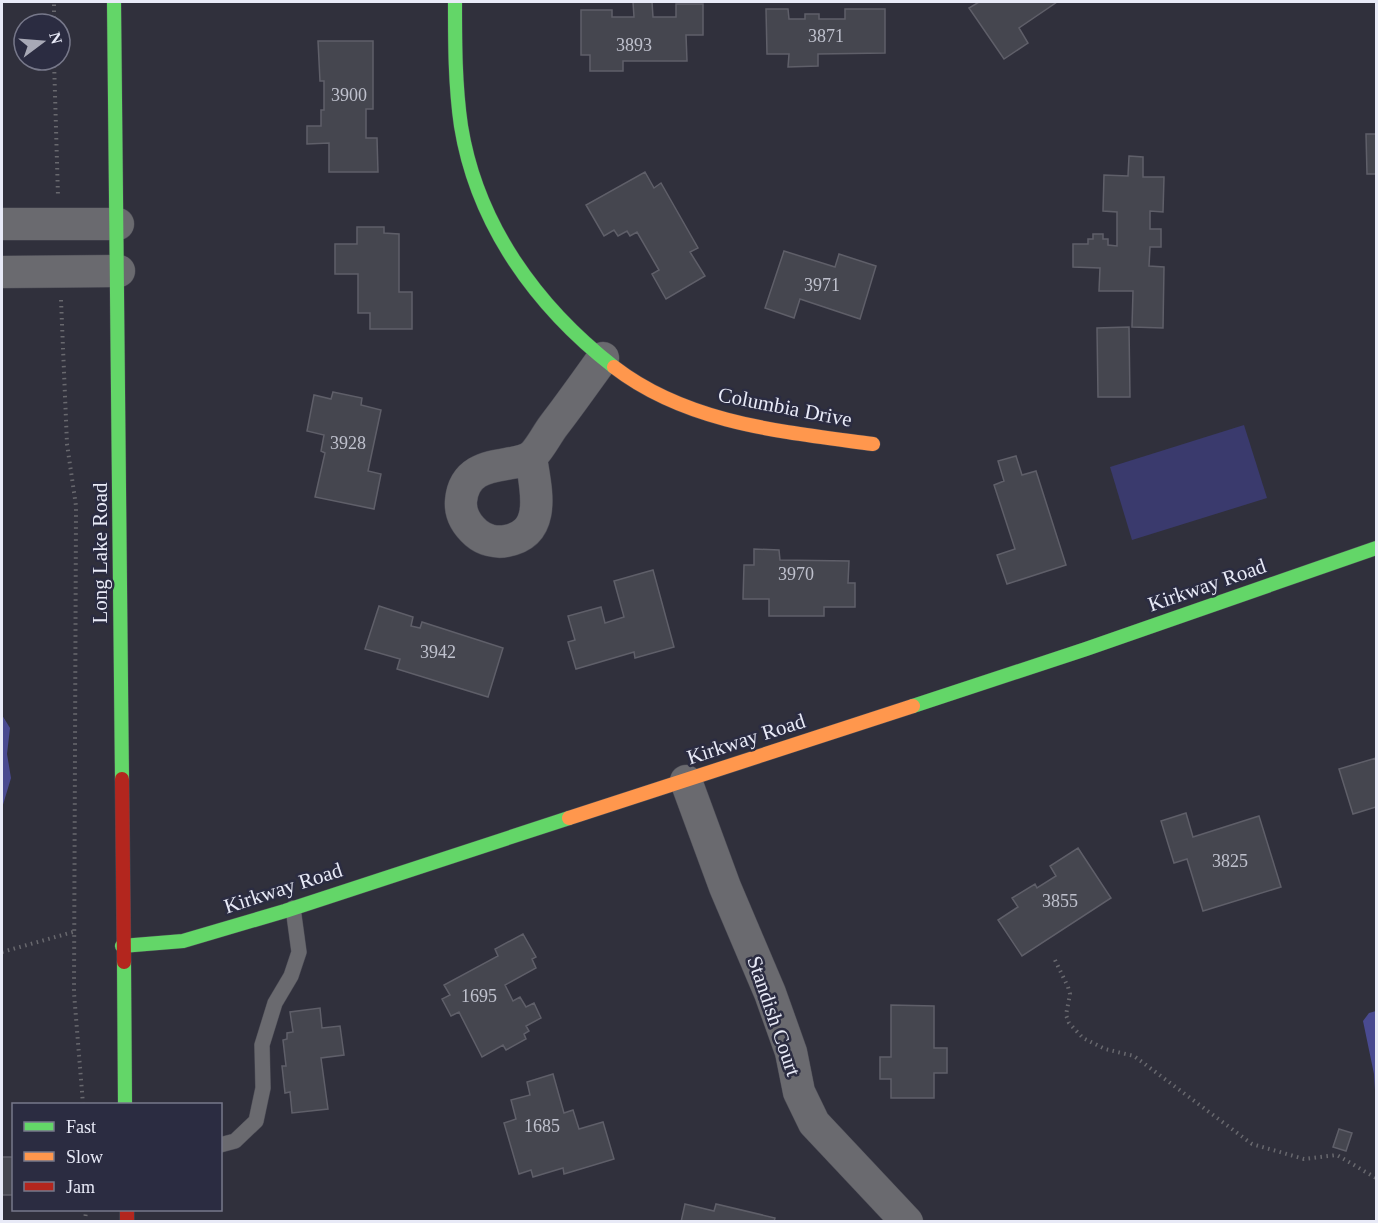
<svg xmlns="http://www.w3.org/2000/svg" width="1378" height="1223" viewBox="0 0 1378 1223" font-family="Georgia,serif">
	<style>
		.green { fill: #3a3a6d }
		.water { fill: #494a90 }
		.building { fill: #45464f; stroke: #5f5f69; stroke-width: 1.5 }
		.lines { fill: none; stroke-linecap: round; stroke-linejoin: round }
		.lane-casing { stroke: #4b4b55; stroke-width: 16 }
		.street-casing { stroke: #4b4b55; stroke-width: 33 }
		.fast-casing { stroke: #4b4b55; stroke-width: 15 }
		.slow-casing { stroke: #4b4b55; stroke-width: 15 }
		.jam-casing { stroke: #4b4b55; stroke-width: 15 }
		.path { stroke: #68686e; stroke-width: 4; stroke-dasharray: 1.5 4.5; stroke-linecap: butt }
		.lane { stroke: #6a6a6f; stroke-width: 15 }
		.street { stroke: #6a6a6f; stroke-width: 32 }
		.fast { stroke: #63d668; stroke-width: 14 }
		.slow { stroke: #ff974d; stroke-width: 14 }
		.jam { stroke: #b3261e; stroke-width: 14 }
		.labels { text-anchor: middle; stroke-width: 5; stroke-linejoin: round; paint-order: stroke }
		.number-label { font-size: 18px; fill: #bfc1cd }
		.street-label { font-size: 21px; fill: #e8eaf7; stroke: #2b2c41 }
	</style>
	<rect width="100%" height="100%" fill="#30303c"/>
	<!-- green -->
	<path class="green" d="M1244 425 1267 498 1132 540 1110 467Z"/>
	<!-- water -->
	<path class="water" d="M2 715 10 728 7 754 11 778 2 808Z
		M1376 1011V1106L1374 1074 1363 1021 1369 1013Z"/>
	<!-- building -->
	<path class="building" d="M633 2H652L653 17H676V4H703V35H686L687 61H623V71H590V55H581V10H612V17H634Z
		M979 2H1057L1019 28 1028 43 1004 59 969 8Z
		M766 9H788L789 19H805V14H819V19H845V9H885V53L818 54V66L788 67 789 54H767Z
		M318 41H373V109H366V138H377L378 172H329V143L307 144V126H321V110H324V81H320Z
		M1366 134H1376V174H1367Z
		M1129 156 1143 157V177H1164L1163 212 1150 211V229H1161V247H1150L1149 266 1164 267 1163 328 1132 327 1133 291H1099L1100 268 1073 267V244H1088V239H1093V234H1103V239H1108V245L1117 246V212L1103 211 1104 175 1128 176Z
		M645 172 654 188 661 183 698 248 690 252 705 276 666 299 652 274 659 270 637 232 630 236 627 231 618 236 614 230 604 236 586 205Z
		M357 227H384V233L399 234V292H412V329H370V313H358V274H335V244H357Z
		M784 251 835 267 839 254 876 266 860 319 800 299 794 318 765 308Z
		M1129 327 1130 397H1098L1097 328Z
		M333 392 362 398 361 405 381 410 368 471 381 474 374 509 315 497 325 453 321 451 324 435 307 431 314 395 331 399Z
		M1016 456 1022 475 1036 471 1066 565 1007 584 997 555 1015 549 994 485 1004 481 998 461Z
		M754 549 779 550 780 560 849 561 848 583H855V607H824V616H769V599H743L744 565H754Z
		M653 570 674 647 635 658 634 652 576 669 568 642 575 640 568 616 601 607 605 623 624 617 614 581Z
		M379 606 413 617 411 626 420 628 422 622 503 648 488 697 397 669 400 659 365 649Z
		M1376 758V807L1353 814 1339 769Z
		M1186 813 1193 837 1259 816 1281 887 1203 911 1187 859 1174 863 1161 821Z
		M1078 848 1111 898 1022 956 998 920 1018 907 1012 898 1035 884 1037 888 1056 876 1050 866Z
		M523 934 536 957 532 959 536 968 505 985 513 1001 520 997 526 1007 534 1003 541 1018 526 1026 529 1031 524 1034 526 1039 506 1050 503 1045 482 1057 459 1012 451 1016 442 999 450 995 444 985 498 956 495 949Z
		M891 1005 934 1006V1048H947V1073H934V1098H891V1079H880V1057H891Z
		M320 1008 322 1028 340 1026 344 1055 321 1058 328 1109 292 1113 290 1092 285 1093 282 1066H286L283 1040 287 1039V1033L293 1032 290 1012Z
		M553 1074 564 1113 573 1110 579 1129 603 1122 614 1159 564 1174 563 1168 533 1177 531 1170 519 1174 504 1123 516 1119 511 1100 530 1095 527 1082Z
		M1339 1129 1352 1133 1346 1151 1333 1147Z
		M2 1157H14V1195H2Z
		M685 1204 714 1211 716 1204 775 1218 774 1222H681Z"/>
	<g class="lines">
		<defs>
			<path id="lane" d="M220 1145 235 1141 256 1121 263 1088 262 1045 275 1003 291 976 299 952 293 908"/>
			<path id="street" d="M2 224H118
				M2 272 119 271
				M531 457C535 487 549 533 506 541 496 543 484 540 476 533 467 525 460 514 461 501 465 455 516 471 533 455 541 447 547 434 554 425 571 403 587 380 603 358
				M686 781 725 887 770 993 791 1052 799 1092 814 1123 907 1222"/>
			<path id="fast" d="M114 2 122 779
				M455 2C455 43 455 85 461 126 477 225 537 307 614 367
				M913 706 1086 649 1376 548
				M122 946 183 941 285 911 569 818
				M124 962 125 1104"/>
			<path id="slow" d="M614 367C688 424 784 432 873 444
				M569 818 913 706"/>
			<path id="jam" d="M122 779 124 962
				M127 1210V1222"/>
		</defs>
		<!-- lane casing -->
		<use href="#lane" class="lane-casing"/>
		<!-- street casing -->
		<use href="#street" class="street-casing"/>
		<!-- fast casing -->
		<use href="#fast" class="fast-casing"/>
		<!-- slow casing -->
		<use href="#slow" class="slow-casing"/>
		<!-- jam casing -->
		<use href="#jam" class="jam-casing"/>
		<!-- path -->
		<path class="path" d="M54 24V2
			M54 60 58 196
			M61 300 67 444 76 506 74 993 83 1104
			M2 952 73 932
			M1055 960 1068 987 1070 994 1066 1015 1069 1023 1083 1038 1105 1049 1134 1056 1252 1144 1304 1159 1337 1155 1376 1178
			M85 1222 86 1210"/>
		<!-- lane -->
		<use href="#lane" class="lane"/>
		<!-- street -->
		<use href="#street" class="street"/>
		<!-- fast -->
		<use href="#fast" class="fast"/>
		<!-- slow -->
		<use href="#slow" class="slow"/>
		<!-- jam -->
		<use href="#jam" class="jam"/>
	</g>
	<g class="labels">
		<!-- number labels -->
		<g class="number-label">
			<text x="826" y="42">3871</text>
			<text x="634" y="51">3893</text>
			<text x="349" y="101">3900</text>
			<text x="822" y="291">3971</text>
			<text x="348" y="449">3928</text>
			<text x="796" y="580">3970</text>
			<text x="438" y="658">3942</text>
			<text x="1230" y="867">3825</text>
			<text x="1060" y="907">3855</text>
			<text x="479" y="1002">1695</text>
			<text x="542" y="1132">1685</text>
		</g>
		<!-- street labels -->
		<g class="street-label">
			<text transform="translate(785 407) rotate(11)" y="7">Columbia Drive</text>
			<text transform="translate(100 553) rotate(-90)" y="7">Long Lake Road</text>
			<text transform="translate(1207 585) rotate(-19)" y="7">Kirkway Road</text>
			<text transform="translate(746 739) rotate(-18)" y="7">Kirkway Road</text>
			<text transform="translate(283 888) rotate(-18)" y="7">Kirkway Road</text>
			<text transform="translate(774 1016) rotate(71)" y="7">Standish Court</text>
		</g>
	</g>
	<!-- border -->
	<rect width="1378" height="1223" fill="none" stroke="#e8eaf7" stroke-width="6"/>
	<!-- legend -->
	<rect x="12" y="1103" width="210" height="108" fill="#2b2c41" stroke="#77788a" stroke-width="1.5"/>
	<rect x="24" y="1122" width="30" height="9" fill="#63d668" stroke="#77788a" stroke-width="1.5"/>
	<text x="66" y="1133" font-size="18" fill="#e8eaf7">Fast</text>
	<rect x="24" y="1152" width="30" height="9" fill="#ff974d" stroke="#77788a" stroke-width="1.5"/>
	<text x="66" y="1163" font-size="18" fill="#e8eaf7">Slow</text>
	<rect x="24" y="1182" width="30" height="9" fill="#b3261e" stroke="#77788a" stroke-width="1.5"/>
	<text x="66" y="1193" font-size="18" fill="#e8eaf7">Jam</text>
	<!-- north arrow -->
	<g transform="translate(42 42) rotate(74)"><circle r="28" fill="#2b2c41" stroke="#77788a" stroke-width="1.5"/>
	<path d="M0-4.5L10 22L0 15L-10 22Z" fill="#a8a9b6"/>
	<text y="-9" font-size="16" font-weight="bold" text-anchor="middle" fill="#e8eaf7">N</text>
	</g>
</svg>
